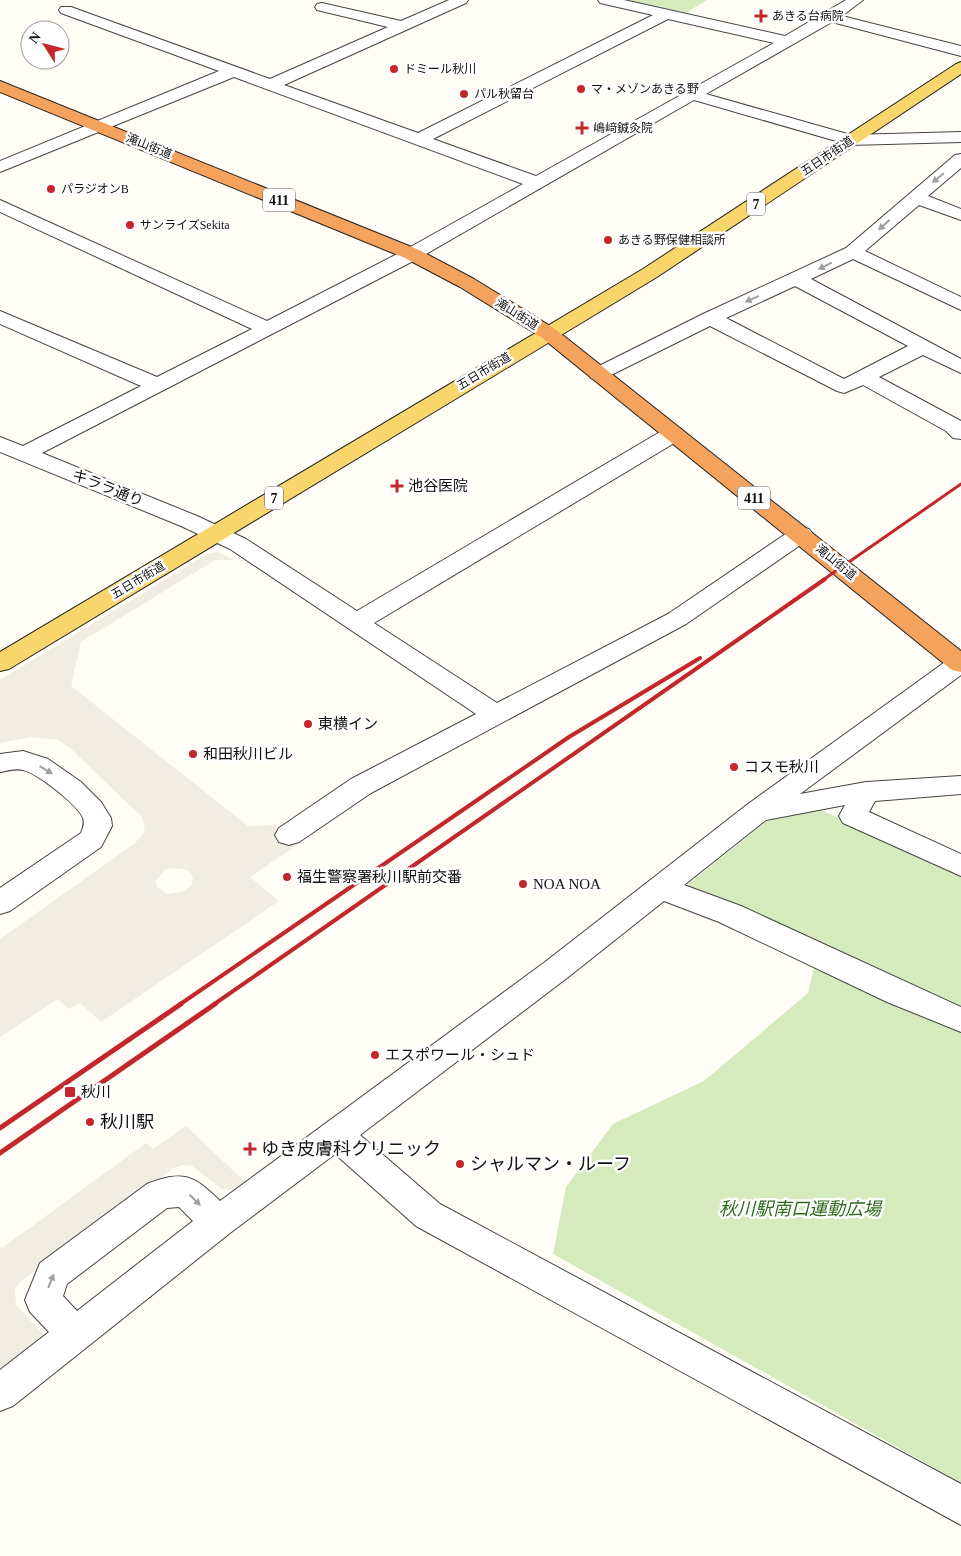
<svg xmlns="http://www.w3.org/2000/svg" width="961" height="1556" viewBox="0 0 961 1556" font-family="'Times New Roman','Noto Sans JP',serif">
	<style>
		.green { fill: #d5ebbd }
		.plaza { fill: #f1ede2; fill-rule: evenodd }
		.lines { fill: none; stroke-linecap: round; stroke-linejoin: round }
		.minor-casing { stroke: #444; stroke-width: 2 }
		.major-casing { stroke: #222; stroke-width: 2 }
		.highway-casing { stroke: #222; stroke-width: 2 }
		.minor { fill: #fff; fill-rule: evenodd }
		.major { fill: #f9d66b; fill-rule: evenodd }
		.highway { fill: #f5a25d; fill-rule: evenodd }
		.rail-far2 { stroke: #c4262e; stroke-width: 3 }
		.rail-far1 { stroke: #c4262e; stroke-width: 4 }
		.rail { stroke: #c4262e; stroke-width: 5 }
		.oneway { fill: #a0a0a0 }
		.poi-dot { fill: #c4262e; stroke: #fff; stroke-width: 2 }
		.labels { text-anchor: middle; stroke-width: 5; stroke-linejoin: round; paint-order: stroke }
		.far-poi-label { font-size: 12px; fill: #111; stroke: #fff; text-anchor: start }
		.far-street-label { font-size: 12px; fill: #111; stroke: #fff }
		.shield { fill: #fff; stroke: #585858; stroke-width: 1 }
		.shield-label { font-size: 14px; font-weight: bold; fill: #111 }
		.poi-label { font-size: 15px; fill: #111; stroke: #fff; text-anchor: start }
		.street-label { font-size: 15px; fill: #111; stroke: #fff }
		.near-poi-label { font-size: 18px; fill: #111; stroke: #fff; text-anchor: start }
		.near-park-label { font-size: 18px; font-style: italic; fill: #2f6b1f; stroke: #fff }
	</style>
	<rect width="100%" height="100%" fill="#fffdf5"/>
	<!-- green -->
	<path class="green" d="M628 0H707L686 13Z
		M817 808 961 875V1007L682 889 766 822Z
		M815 963 961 1029V1483L553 1254 566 1187 613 1124 704 1081 808 993Z"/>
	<!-- plaza -->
	<path class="plaza" d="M217 552 235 560H215L81 642 71 686 248 826 276 825 300 843 250 877 279 901 101 1022 80 1003 69 1009 58 999 0 1037V939L135 843 142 835 145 827 142 817 71 749 58 740 31 737 0 743V680L207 554ZM173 868 188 870 192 875 193 880 191 886 184 891 168 894 157 887 156 881 165 870Z
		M186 1126 245 1182 233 1190 222 1189 192 1166 182 1165 172 1169 19 1283 15 1290 16 1305 43 1334 42 1345 0 1378V1247L2 1248 146 1143 153 1149Z"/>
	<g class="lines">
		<defs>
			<path id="minor" d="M449 0H468L466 3 284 85 418 133 653 15 600 3 598 0H624L785 36 846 0H863L842 16 961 46V56L832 22 706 94 851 135 961 132V142L850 145 694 100 419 258 42 453 197 516 246 539 357 611 665 429 673 427 681 429 684 434 681 439 374 623 497 703 668 614 793 529 801 527 809 529 813 534 809 539 686 624 371 793 299 842 289 845 279 842 275 835 279 828 351 779 476 714 230 549 181 526 0 452V437L23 446 141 386 0 324V311L157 377 252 329 0 212V200L267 321 405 250 523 184 234 77 0 172V161L219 71 61 13 59 10 61 7H71L270 79 388 27 317 10 315 7 317 4 322 3 401 21ZM668 19 774 43 536 176 433 139Z
				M961 154V168L928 196 961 209V220L919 205 865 251 961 297V310L853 259 811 279 961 359V373L923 355 879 377 961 421V439L953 438 946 431 863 385 844 393 837 391 710 326 605 378 598 380 591 378 588 374 591 370 703 314 846 248 955 155ZM795 286 908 346 844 379 726 318Z
				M961 655V675L800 794 866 782 961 776V794L875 801 869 812 961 854V876L843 823 839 816 845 805 766 820 684 885 741 906 961 1007V1032L887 1002 719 922 664 901 567 978 360 1135 440 1204 961 1484V1525L416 1226 335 1154 230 1233 13 1406 0 1411V1370L49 1332 30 1312 25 1300 40 1263 147 1184C184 1170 193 1175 220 1201L545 962 748 804 952 657ZM179 1207 193 1221 77 1311 63 1296 67 1284 167 1208Z
				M23 751 48 759 81 782 101 802 111 818 112 826 101 847 10 911 0 914V888L81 833C83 828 85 824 83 818 78 805 37 773 23 770 16 768 7 771 0 772V754Z"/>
			<path id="major" d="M961 62V74L657 277 9 669 0 671V652L643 269 956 64Z"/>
			<path id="highway" d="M0 81 419 250 474 279 555 329 961 651V672L952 670 541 337 460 287 405 258 0 92Z"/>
		</defs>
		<!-- minor casing -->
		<use href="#minor" class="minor-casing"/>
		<!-- major casing -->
		<use href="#major" class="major-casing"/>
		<!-- highway casing -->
		<use href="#highway" class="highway-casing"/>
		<!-- minor -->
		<use href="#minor" class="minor"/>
		<!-- major -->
		<use href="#major" class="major"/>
		<!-- highway -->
		<use href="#highway" class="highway"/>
		<!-- rail-far2 -->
		<path class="rail-far2" d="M823 580 961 484"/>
		<!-- rail-far1 -->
		<path class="rail-far1" d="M179 1005 569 737 700 658
			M213 1005 825 579"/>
		<!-- rail -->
		<path class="rail" d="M0 1128 181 1004
			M0 1153 215 1004"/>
	</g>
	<!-- one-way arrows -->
	<defs><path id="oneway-solid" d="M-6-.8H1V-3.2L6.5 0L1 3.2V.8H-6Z" transform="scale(1.25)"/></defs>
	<g class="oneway">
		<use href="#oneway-solid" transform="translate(938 178) rotate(141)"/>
		<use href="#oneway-solid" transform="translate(884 225) rotate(138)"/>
		<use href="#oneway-solid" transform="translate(825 266) rotate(154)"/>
		<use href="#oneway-solid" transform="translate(752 299) rotate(156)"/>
		<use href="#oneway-solid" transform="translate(46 770) rotate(31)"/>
		<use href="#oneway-solid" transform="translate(195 1200) rotate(44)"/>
		<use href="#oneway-solid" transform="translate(51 1281) rotate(-68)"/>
	</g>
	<!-- markers -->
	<g class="poi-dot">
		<path d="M758.5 8.5h5v5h5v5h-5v5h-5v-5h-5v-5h5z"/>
		<circle cx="394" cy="69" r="5"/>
		<circle cx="581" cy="89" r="5"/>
		<circle cx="464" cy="94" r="5"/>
		<path d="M579.5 120.5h5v5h5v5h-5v5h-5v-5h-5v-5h5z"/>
		<circle cx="51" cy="189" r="5"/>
		<circle cx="130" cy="225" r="5"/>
		<circle cx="608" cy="240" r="5"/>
		<path d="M394.5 478.5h5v5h5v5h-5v5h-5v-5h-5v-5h5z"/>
		<circle cx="308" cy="724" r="5"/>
		<circle cx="193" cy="754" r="5"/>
		<circle cx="734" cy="767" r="5"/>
		<circle cx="287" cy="877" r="5"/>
		<circle cx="523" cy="884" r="5"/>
		<circle cx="375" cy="1055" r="5"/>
		<rect x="64" y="1086" width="12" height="12" rx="2.5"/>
		<circle cx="90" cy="1122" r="5"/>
		<path d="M247.5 1141.5h5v5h5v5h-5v5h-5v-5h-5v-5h5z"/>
		<circle cx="460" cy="1164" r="5"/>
	</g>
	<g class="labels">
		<!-- far-poi labels -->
		<g class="far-poi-label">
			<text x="772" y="20">あきる台病院</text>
			<text x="404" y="73">ドミール秋川</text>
			<text x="591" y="93">マ・メゾンあきる野</text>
			<text x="474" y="98">パル秋留台</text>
			<text x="593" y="132">嶋﨑鍼灸院</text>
			<text x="61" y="193">パラジオンB</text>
			<text x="140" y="229">サンライズSekita</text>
			<text x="618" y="244">あきる野保健相談所</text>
		</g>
		<!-- far-street labels -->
		<g class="far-street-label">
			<text transform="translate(149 146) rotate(22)" y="4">滝山街道</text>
			<text transform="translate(827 156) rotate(-34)" y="4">五日市街道</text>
			<text transform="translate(517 314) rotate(32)" y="4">滝山街道</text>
			<text transform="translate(484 371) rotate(-31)" y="4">五日市街道</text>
			<text transform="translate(836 562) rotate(39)" y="4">滝山街道</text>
			<text transform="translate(138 580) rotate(-31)" y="4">五日市街道</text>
		</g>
		<!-- shield labels -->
		<g class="shield">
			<rect x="263" y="188.5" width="32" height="23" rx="4"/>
			<rect x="747" y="192.5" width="18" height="23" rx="4"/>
			<rect x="265" y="486.5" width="18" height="23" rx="4"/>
			<rect x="738" y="486.5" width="32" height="23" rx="4"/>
		</g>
		<g class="shield-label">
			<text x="279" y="205">411</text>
			<text x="756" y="209">7</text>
			<text x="274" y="503">7</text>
			<text x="754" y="503">411</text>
		</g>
		<!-- poi labels -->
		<g class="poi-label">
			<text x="408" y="491">池谷医院</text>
			<text x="318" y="729">東横イン</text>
			<text x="203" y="759">和田秋川ビル</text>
			<text x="744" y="772">コスモ秋川</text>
			<text x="297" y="882">福生警察署秋川駅前交番</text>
			<text x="533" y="889">NOA NOA</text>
			<text x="385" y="1060">エスポワール・シュド</text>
			<text x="81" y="1097">秋川</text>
		</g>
		<!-- street labels -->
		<g class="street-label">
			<text transform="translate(108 488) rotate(22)" y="5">キララ通り</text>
		</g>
		<!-- near-poi labels -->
		<g class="near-poi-label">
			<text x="100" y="1128">秋川駅</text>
			<text x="261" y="1155">ゆき皮膚科クリニック</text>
			<text x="470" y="1170">シャルマン・ルーフ</text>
		</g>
		<!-- near-park labels -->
		<g class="near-park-label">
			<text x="800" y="1215">秋川駅南口運動広場</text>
		</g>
	</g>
	<!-- north arrow -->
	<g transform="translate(45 45) rotate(306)"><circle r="24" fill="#ffffff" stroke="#a0a0a0"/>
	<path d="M0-4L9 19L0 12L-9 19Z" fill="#c4262e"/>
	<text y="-8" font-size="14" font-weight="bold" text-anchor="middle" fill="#111111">N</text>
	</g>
</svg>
